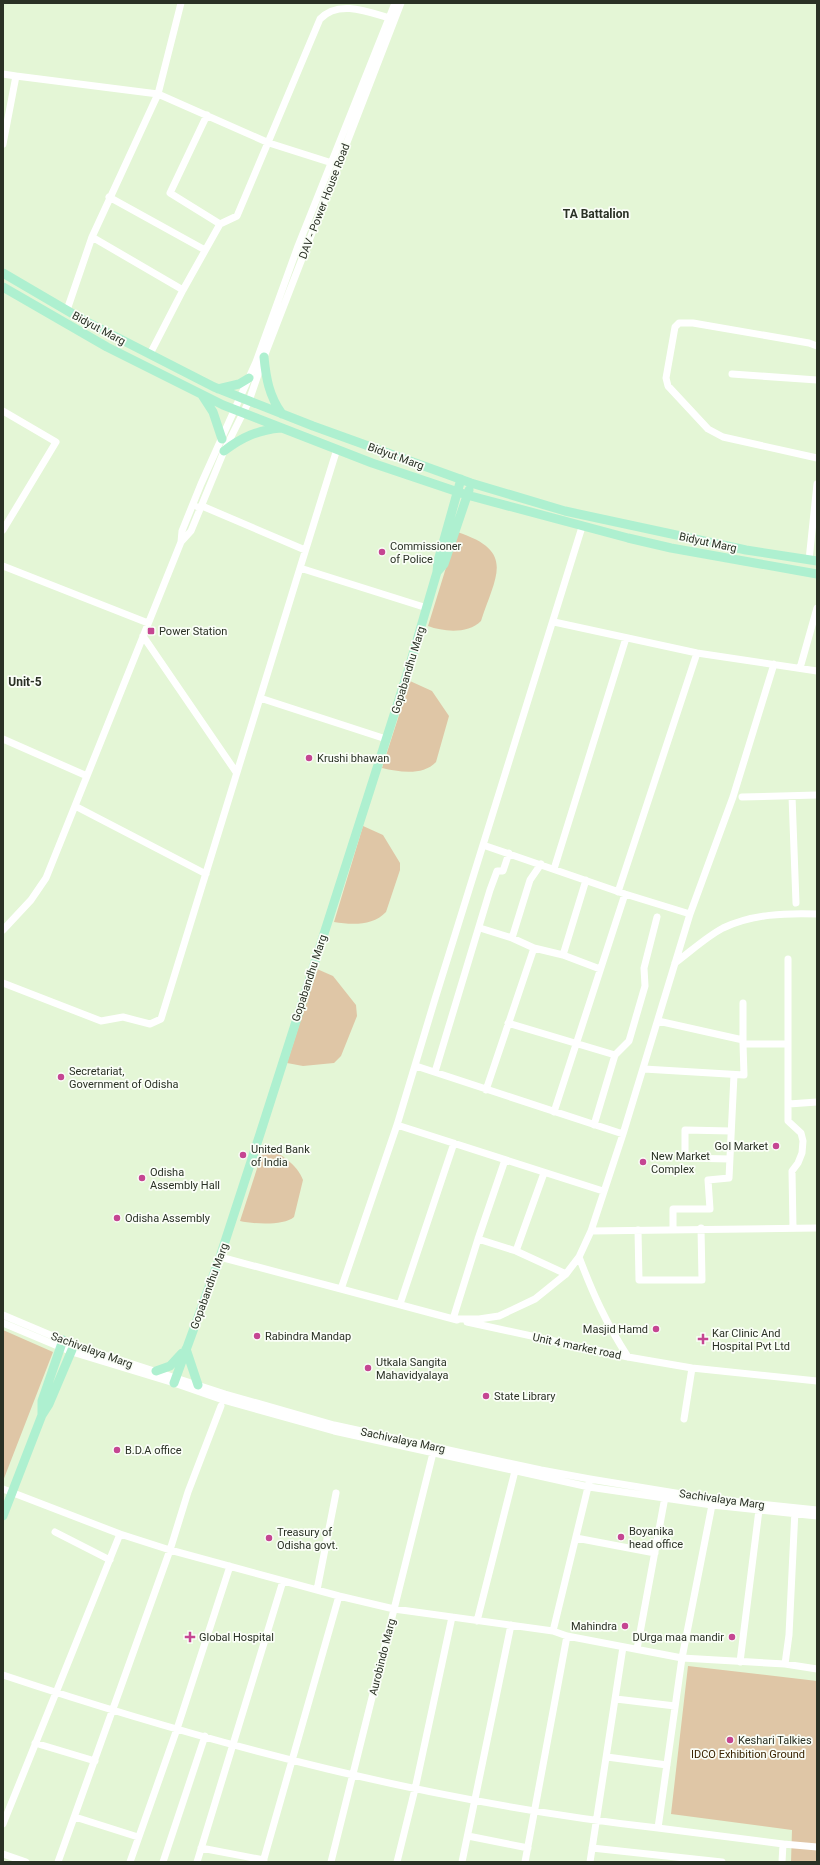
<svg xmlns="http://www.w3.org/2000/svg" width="820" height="1865" viewBox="0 0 820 1865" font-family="Roboto,sans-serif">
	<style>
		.green { fill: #dfc6a6 }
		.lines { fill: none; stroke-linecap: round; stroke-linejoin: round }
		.minor { stroke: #fff; stroke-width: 7 }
		.major { stroke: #aef0d0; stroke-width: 9 }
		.poi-dot { fill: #c54692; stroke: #fafef7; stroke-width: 1.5 }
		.labels { text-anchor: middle; stroke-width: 3.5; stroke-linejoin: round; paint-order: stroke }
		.street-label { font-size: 11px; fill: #2a3125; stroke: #fafef7 }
		.poi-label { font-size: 11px; fill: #2a3125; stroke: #fafef7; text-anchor: start }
		.park-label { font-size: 11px; fill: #3b2300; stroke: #fafef7 }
		.neighbourhood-label { font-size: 12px; font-weight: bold; fill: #2a3125; stroke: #fafef7 }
	</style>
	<rect width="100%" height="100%" fill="#e4f6d6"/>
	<!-- green -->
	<path class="green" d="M457 532C516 551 496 575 481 621 468 634 444 632 428 626Z
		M410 681 432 691 449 716 436 762C423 776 399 772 382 768Z
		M363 826 383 835 400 863V870L386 912C373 926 352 925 334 922Z
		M317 969 333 976 356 1005 357 1016 341 1056 334 1063 303 1066 287 1063Z
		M264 1147C278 1151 298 1165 303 1180L294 1217C284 1226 253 1224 240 1221Z
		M3 1330 53 1352 3 1481Z
		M688 1666 817 1681V1862H791L792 1830 671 1814Z"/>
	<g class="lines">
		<!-- minor -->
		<path class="minor" d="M3 74 16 76
			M207 115 170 193 220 224
			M3 144 16 76 158 94 269 143 332 163
			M109 197 205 250
			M92 237 183 290
			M67 310 92 237 158 94 181 3
			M817 346 809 343 693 323H679L675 327 666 378 668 386 708 429 723 437 817 458
			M150 354 183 290 220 224 237 216 320 19C338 0 366 11 389 18
			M732 374 817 380
			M3 411 56 442 3 530
			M337 449 300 568 427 608
			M198 507 202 506 305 550
			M181 542 191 531 224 451 249 401 264 357 401 3
			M809 560 817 484
			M3 566 148 623
			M554 622 697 653 817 671
			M143 636 236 772
			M800 668 817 608
			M260 698 386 739
			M3 739 87 776
			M792 796 796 903
			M742 797 817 795
			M75 806 206 874
			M483 845 625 894 690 914
			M554 869 626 638
			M618 892 697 653
			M480 928 512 938 534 948 563 955 600 969
			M3 930 31 900 46 878 181 542 182 531 201 484 256 362 298 246 395 3
			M512 938 530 880 541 864
			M563 955 586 880
			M788 959V1121L801 1133 803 1141 802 1153 798 1163 792 1171 793 1228
			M675 963C690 952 706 937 723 928 753 914 785 913 817 914
			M3 983 101 1021 123 1017 150 1024 161 1019 300 568
			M743 1003V1044
			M658 1021 743 1040
			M508 1023 615 1055
			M416 1066 623 1134
			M644 1069 744 1075 743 1044H787
			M435 1072 490 890 497 871H503L509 853
			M486 1090 534 948
			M789 1104 817 1102
			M554 1112 625 894
			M397 1125 603 1191
			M594 1125 615 1055 629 1041 645 986 644 968 657 917
			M730 1159 685 1158V1130L731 1131
			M505 1160 478 1239 453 1319H479L499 1316 535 1299 566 1274 579 1257 591 1231 623 1134 690 914 733 797 774 664
			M544 1173 516 1251 566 1274
			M673 1229V1209H710L708 1180 729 1178 734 1075
			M638 1230 639 1280H702L701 1228
			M591 1231 817 1228
			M478 1239 516 1251
			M220 1257 341 1289 397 1125 435 999 582 527
			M579 1257C593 1294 606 1323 628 1357
			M341 1289 457 1320
			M400 1304 454 1143
			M3 1315 74 1345 225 1394 334 1425 541 1470 590 1479 712 1499 817 1510
			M467 1322 628 1357 692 1368 817 1381
			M3 1323 72 1352 174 1383 223 1400 334 1431 589 1487 712 1505 817 1516
			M684 1419 692 1368
			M3 1489 120 1534 170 1550 339 1596 394 1609 553 1631 567 1636 682 1658 785 1664 817 1669
			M712 1505 682 1658 658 1828 783 1844 782 1862
			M55 1532 110 1560
			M576 1538 655 1553
			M317 1590 336 1493
			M477 1621 515 1471
			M553 1631 589 1483
			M637 1649 665 1497
			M740 1662 759 1510
			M785 1664 789 1635 795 1510
			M3 1675C216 1746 435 1803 658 1828
			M616 1699 675 1706
			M35 1743 95 1761
			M607 1757 667 1765
			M75 1817 138 1837
			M3 1824 120 1534
			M468 1836 528 1848
			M783 1844 817 1847
			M201 1848 264 1860
			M592 1848 722 1862
			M3 1854 26 1862
			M58 1862 170 1550 188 1492 221 1406
			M130 1862 177 1729 230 1566
			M163 1862 205 1736
			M197 1862 283 1581
			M263 1862 339 1596
			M331 1862 433 1453
			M397 1862 415 1789 452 1617
			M462 1862 511 1625
			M525 1862 567 1636
			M590 1862 623 1647"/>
		<!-- major -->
		<path class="major" d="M3 273 85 321 214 387 313 426 471 483 565 511 746 550 817 561
			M3 287 107 347 223 405 372 463 467 495 628 538 671 548 817 574
			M264 357C266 378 269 396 282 414
			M218 389 239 384 249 378
			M202 395 213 412 222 439
			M224 451C242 437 258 430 281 428
			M437 572 444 564 469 490
			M186 1349 198 1385
			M156 1371 170 1366 182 1353
			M174 1383 220 1257 261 1131 408 671 437 572 438 561 461 479
			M42 1415V1401L63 1340
			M3 1516 42 1415 49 1404 74 1345"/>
	</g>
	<!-- markers -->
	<g class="poi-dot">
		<circle cx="382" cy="552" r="4"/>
		<rect x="147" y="627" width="8" height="8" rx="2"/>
		<circle cx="309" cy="758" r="4"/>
		<circle cx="61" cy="1077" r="4"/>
		<circle cx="776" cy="1146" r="4"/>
		<circle cx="243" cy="1155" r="4"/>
		<circle cx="643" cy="1162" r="4"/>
		<circle cx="142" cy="1178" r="4"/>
		<circle cx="117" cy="1218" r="4"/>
		<circle cx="656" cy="1329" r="4"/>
		<circle cx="257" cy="1336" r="4"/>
		<path d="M701 1333h4v4h4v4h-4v4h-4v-4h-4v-4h4z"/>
		<circle cx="368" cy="1368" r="4"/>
		<circle cx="486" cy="1396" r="4"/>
		<circle cx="117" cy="1450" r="4"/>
		<circle cx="621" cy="1537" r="4"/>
		<circle cx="269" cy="1538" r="4"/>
		<circle cx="625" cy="1626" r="4"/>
		<path d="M188 1631h4v4h4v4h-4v4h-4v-4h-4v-4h4z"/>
		<circle cx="732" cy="1637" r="4"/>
		<circle cx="730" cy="1740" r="4"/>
	</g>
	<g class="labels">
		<!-- street labels -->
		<g class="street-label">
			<text transform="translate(324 201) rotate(-69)" y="4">DAV - Power House Road</text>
			<text transform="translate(99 328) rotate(28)" y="4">Bidyut Marg</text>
			<text transform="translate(396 456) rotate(20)" y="4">Bidyut Marg</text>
			<text transform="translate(708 542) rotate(12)" y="4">Bidyut Marg</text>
			<text transform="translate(408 670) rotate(-73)" y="4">Gopabandhu Marg</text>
			<text transform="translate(309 978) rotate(-72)" y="4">Gopabandhu Marg</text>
			<text transform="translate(209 1286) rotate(-70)" y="4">Gopabandhu Marg</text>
			<text transform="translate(577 1346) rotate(12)" y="4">Unit 4 market road</text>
			<text transform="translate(92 1350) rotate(20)" y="4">Sachivalaya Marg</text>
			<text transform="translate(403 1440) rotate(12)" y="4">Sachivalaya Marg</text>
			<text transform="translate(722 1499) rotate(8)" y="4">Sachivalaya Marg</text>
			<text transform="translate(382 1657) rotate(-76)" y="4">Aurobindo Marg</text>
		</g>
		<!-- poi labels -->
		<g class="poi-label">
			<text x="390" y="550">Commissioner<tspan x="390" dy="13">of Police</tspan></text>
			<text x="159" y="635">Power Station</text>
			<text x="317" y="762">Krushi bhawan</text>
			<text x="69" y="1075">Secretariat,<tspan x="69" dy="13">Government of Odisha</tspan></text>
			<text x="768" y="1150" text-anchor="end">Gol Market</text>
			<text x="251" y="1153">United Bank<tspan x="251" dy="13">of India</tspan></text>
			<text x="651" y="1160">New Market<tspan x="651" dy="13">Complex</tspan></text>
			<text x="150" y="1176">Odisha<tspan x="150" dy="13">Assembly Hall</tspan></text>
			<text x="125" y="1222">Odisha Assembly</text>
			<text x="648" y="1333" text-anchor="end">Masjid Hamd</text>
			<text x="712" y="1337">Kar Clinic And<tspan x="712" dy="13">Hospital Pvt Ltd</tspan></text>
			<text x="265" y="1340">Rabindra Mandap</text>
			<text x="376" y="1366">Utkala Sangita<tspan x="376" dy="13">Mahavidyalaya</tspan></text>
			<text x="494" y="1400">State Library</text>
			<text x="125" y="1454">B.D.A office</text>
			<text x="629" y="1535">Boyanika<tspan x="629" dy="13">head office</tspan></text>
			<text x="277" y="1536">Treasury of<tspan x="277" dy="13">Odisha govt.</tspan></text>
			<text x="617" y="1630" text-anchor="end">Mahindra</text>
			<text x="199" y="1641">Global Hospital</text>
			<text x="724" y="1641" text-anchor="end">DUrga maa mandir</text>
			<text x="738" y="1744">Keshari Talkies</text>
		</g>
		<!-- park labels -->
		<g class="park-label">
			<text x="748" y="1758">IDCO Exhibition Ground</text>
		</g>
		<!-- neighbourhood labels -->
		<g class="neighbourhood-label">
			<text x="596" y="218">TA Battalion</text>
			<text x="25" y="686">Unit-5</text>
		</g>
	</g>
	<!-- border -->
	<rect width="820" height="1865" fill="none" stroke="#2a3125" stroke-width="8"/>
</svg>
